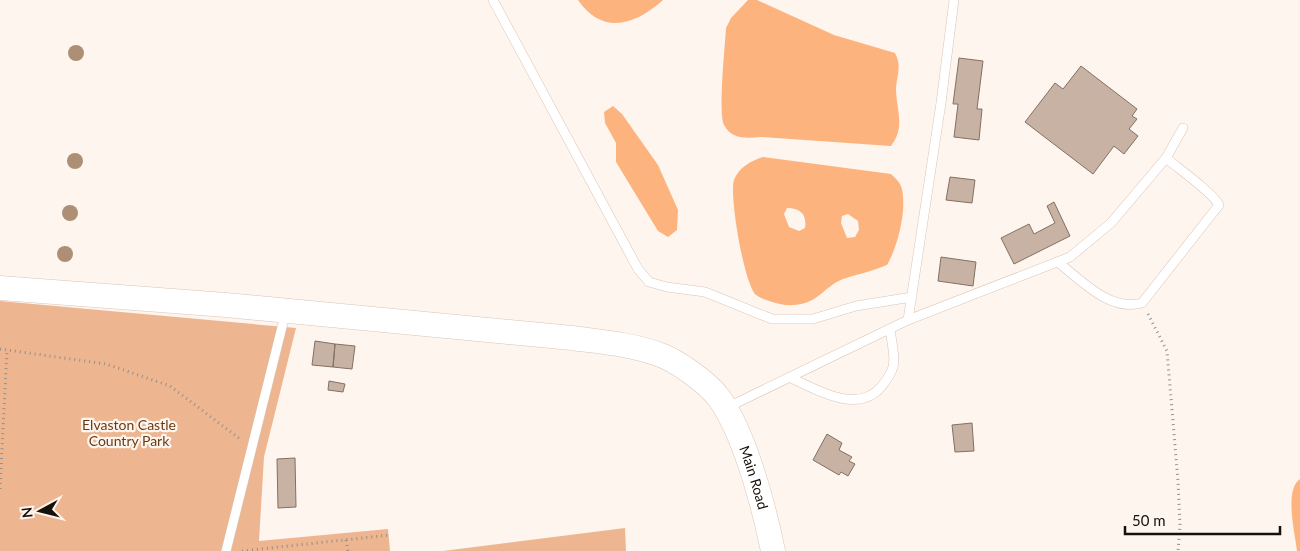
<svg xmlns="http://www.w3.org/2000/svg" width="1300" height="551" viewBox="0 0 1300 551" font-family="Lato,sans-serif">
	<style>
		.green { fill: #edb690 }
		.water { fill: #fcb37d; fill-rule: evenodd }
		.building { fill: #c7b2a3; stroke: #837063 }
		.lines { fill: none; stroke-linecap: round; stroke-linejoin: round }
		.lane-casing { stroke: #dac4b6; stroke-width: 10 }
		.secondary-casing { stroke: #dac4b6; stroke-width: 25 }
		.path { stroke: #978e89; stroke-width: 3; stroke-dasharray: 1 4; stroke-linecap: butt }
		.lane { stroke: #fff; stroke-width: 9 }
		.secondary { stroke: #fff; stroke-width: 24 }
		.tree { fill: #ad8f76 }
		.labels { text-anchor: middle; stroke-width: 4.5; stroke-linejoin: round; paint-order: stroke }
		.park-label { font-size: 14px; fill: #6a3b13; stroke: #fef5ef }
		.street-label { font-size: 14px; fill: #17100b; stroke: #fef5ef }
	</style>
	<rect width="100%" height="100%" fill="#fef5ef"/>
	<!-- green -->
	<path class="green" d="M0 301 296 328 264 457 259 541 388 529 390 551H0Z
		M625 528 626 551H443Z"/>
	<!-- water -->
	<path class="water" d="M578 0H663C635 25 603 36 578 0Z
		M748 0H757L834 35 895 53C902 66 897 75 896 88 896 110 906 126 891 146L761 137C747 138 732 140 724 125 718 113 725 46 726 28L731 18Z
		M613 106 622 114 658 165 678 210 677 230 668 237 658 231 616 162V143L605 123 604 112Z
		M763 157 891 174C894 177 899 181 901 186 908 207 898 246 887 265 873 271 858 274 843 279 821 288 818 307 785 305 777 304 763 300 756 295 744 284 729 195 734 180 739 167 751 161 763 157ZM787 208C801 208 807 215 805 228L799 231 789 227 784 214ZM848 214 858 221 859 230 855 237 847 238 841 223 842 216Z
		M1300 479V551H1297C1295 533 1284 490 1300 479Z"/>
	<!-- building -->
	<path class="building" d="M959 58 983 61 977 109H982L979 140 954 137 958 104H953Z
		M1081 66 1137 109 1132 116 1137 119 1129 129 1138 136 1124 154 1114 146 1093 174 1025 122 1055 83 1063 89Z
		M950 177 975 180 972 203 946 200Z
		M1054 202 1070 236 1014 264 1001 238 1029 224 1034 234 1055 223 1047 206Z
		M941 257 976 262 973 286 938 281Z
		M315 341 335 344 333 367 312 365Z
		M335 344 355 346 352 369 333 367Z
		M329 381 345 384 343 392 328 390Z
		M972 423 974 451 955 452 952 425Z
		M827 434 842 443 839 450 852 457 849 461 855 464 848 476 841 472 839 475 813 460Z
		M295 458 296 507 278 508 277 459Z"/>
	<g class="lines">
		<defs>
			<path id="lane" d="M493 0 638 269 649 282 667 287 705 292 772 319H813L856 306 912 297
				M1059 263C1082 281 1110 312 1142 303L1219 205C1213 193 1179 169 1166 158
				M908 320 1070 257 1111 223 1166 158 1183 128
				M789 377C815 389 857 415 881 387 886 381 891 374 893 367 896 357 891 340 890 329
				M726 408 908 320 941 103 954 0
				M226 551 286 311"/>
			<g id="secondary">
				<path id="s1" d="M0 288 226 305 572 338C601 342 630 344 658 354 676 360 707 382 719 398 745 434 764 507 773 551"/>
			</g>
		</defs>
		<!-- lane casing -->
		<use href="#lane" class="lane-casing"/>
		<!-- secondary casing -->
		<use href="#secondary" class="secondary-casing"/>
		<!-- path -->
		<path class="path" d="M1148 314 1167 351 1178 481 1180 526 1178 551
			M0 349 106 364 170 386 240 439
			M0 489 7 350
			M346 540 348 551
			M242 551 390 535"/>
		<!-- lane -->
		<use href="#lane" class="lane"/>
		<!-- secondary -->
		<use href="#secondary" class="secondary"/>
	</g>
	<!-- trees -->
	<g class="tree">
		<circle cx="76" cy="53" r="8"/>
		<circle cx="75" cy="161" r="8"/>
		<circle cx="70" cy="213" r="8"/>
		<circle cx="65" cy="254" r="8"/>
	</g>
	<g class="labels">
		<!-- park labels -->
		<g class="park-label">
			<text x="129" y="430">Elvaston Castle<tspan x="129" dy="16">Country Park</tspan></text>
		</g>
		<!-- street labels -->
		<g class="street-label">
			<text dy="5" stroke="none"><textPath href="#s1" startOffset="825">Main Road</textPath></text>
		</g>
	</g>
	<!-- north arrow -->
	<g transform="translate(40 511) rotate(263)" stroke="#fef5ef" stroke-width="4" paint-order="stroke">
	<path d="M0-4L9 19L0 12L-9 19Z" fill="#17100b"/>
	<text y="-8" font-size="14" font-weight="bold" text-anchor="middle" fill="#17100b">N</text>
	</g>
	<!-- scale -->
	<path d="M1125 526v8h155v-8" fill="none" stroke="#17100b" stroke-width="2.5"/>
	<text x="1132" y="526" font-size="15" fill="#17100b" stroke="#fef5ef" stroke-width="4" paint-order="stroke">50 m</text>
</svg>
